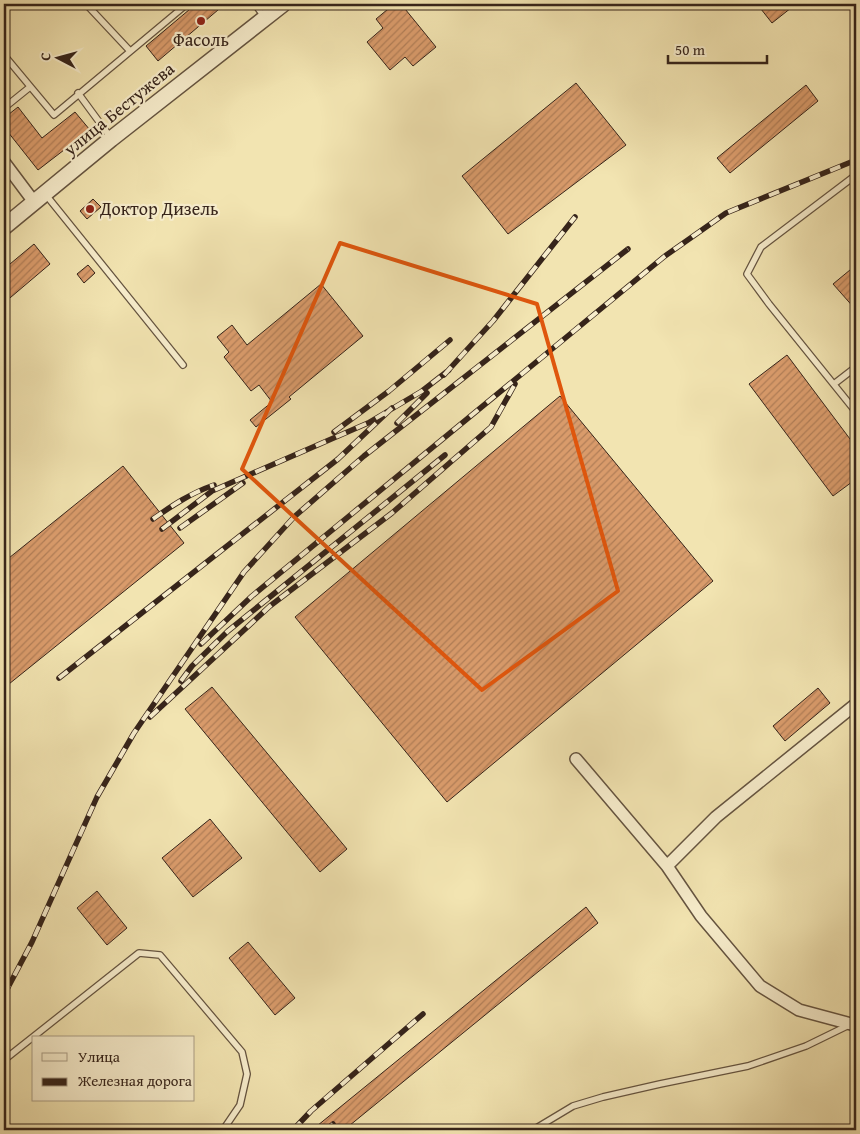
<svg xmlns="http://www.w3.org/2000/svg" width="860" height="1134" viewBox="0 0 860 1134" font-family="'Gentium Book Plus',serif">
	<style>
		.building { fill: url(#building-hatch); stroke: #36241a }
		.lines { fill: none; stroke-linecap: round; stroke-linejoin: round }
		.service-casing { stroke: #655440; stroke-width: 8 }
		.minor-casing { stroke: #655440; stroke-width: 14 }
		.tertiary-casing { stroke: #655440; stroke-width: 18 }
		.service { stroke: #f7edcc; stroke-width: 5.5 }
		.minor { stroke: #f7edcc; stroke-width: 11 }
		.tertiary { stroke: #f7edcc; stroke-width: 15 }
		.rail-casing { stroke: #36241a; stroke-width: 5.5 }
		.rail { stroke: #f7edcc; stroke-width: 4; stroke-dasharray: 11; stroke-linecap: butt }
		.marked { fill: none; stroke: #df560d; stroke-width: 4; stroke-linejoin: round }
		.poi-dot { fill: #8f2418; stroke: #f7edcc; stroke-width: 2 }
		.labels { text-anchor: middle; stroke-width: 4.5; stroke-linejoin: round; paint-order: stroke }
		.poi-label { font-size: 18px; fill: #36241a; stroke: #f7edcc }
		.street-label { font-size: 18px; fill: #36241a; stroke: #f7edcc }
	</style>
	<defs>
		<pattern id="building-hatch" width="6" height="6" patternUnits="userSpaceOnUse" patternTransform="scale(1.25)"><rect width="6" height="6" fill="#d99b6b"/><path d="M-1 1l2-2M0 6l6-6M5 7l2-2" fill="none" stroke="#b17e57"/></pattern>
	</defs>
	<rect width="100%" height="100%" fill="#f2e4b1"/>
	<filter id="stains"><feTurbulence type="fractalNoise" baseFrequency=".004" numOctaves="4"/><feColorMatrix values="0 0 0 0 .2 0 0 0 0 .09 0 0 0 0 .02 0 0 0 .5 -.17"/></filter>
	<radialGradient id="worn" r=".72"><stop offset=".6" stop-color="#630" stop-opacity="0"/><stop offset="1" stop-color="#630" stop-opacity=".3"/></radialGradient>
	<!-- building -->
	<path class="building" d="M196 4H225L158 61 146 46Z
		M394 4H401L436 47 413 66 405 57 390 70 367 42 383 28 376 19Z
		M757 4H796L772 23Z
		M576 83 626 145 508 234 462 176Z
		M806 85 818 101 730 173 717 158Z
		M18 107 42 138 75 112 90 130 38 170 4 127V118Z
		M93 199 101 207 87 219 80 211Z
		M34 244 50 264 4 303V269Z
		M88 265 95 273 84 283 77 274Z
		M856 265V310L833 284Z
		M321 284 363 336 289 397 291 399 256 427 250 420 272 402 259 385 251 391 224 357 229 352 217 337 232 325 247 345Z
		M787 355 856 447V479L833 496 749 384Z
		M560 396 713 581 447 802 295 617Z
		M123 466 184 543 4 688V562Z
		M212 687 347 849 320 872 185 709Z
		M818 688 830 703 785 741 773 726Z
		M210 819 242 858 193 897 162 858Z
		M97 891 127 928 107 945 77 908Z
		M586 907 598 923 344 1130H312Z
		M248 942 295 998 275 1015 229 958Z"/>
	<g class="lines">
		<defs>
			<path id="service" d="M86 4 130 51
				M255 4 265 18
				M4 55 54 115 187 4
				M78 93 111 138
				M4 108 30 87
				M856 175 761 247 747 274 769 304 856 412
				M46 195 183 365
				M834 384 856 367
				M4 1060 139 953 160 955 242 1052 247 1074 240 1105 223 1130
				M533 1130 573 1106 603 1097 660 1084 748 1066 806 1046 849 1025"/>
			<path id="minor" d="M4 162 34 202
				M576 759 667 866 701 916 760 986 799 1010 851 1024 856 1022
				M667 866 716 817 856 704"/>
			<path id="tertiary" d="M4 227 111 139 283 4"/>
		</defs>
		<!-- service casing -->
		<use href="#service" class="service-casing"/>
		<!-- minor casing -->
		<use href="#minor" class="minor-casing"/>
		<!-- tertiary casing -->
		<use href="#tertiary" class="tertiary-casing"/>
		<!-- service -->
		<use href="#service" class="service"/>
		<!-- minor -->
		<use href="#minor" class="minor"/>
		<!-- tertiary -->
		<use href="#tertiary" class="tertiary"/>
		<defs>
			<path id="rail" d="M444 375 493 321 575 217
				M397 423 427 393
				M334 432 389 391 450 340
				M153 519C173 505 191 493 214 485
				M180 528 243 483
				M162 529 212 491 368 423 422 391 449 370
				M201 644 252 596 665 256 726 213 856 160
				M59 678 338 459 392 408
				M181 681 192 666 228 631 445 455
				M150 717 270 606 392 513 491 427 515 384
				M4 995 32 942 97 797 134 733 244 572 294 517 364 456 628 249
				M293 1130 311 1111 423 1014
				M326 1130 333 1124"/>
		</defs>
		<!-- rail casing -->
		<use href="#rail" class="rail-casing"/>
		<!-- rail -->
		<use href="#rail" class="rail"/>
	</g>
	<!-- marked area -->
	<path class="marked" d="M340 243 537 304 618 591 482 690 242 469Z"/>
	<!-- markers -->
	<g class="poi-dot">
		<circle cx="201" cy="21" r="5"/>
		<circle cx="90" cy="209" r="5"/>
	</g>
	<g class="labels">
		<!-- poi labels -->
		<g class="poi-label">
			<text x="201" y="46">Фасоль</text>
			<text x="100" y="215" text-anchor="start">Доктор Дизель</text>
		</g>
		<!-- street labels -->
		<g class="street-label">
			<text transform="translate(119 109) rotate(-39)" y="6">улица Бестужева</text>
		</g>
	</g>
	<!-- margin -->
	<rect width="860" height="1134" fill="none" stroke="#f2e4b1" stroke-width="20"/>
	<rect x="5" y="5" width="850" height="1124" fill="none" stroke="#36241a" stroke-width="2.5"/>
	<rect x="10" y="10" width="840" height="1114" fill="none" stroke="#36241a"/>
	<!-- legend -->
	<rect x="32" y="1036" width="162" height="65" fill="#f7edcc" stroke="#aa9d85"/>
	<rect x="42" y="1053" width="25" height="8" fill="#f7edcc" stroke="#aa9d85"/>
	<text x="78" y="1062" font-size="15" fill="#36241a">Улица</text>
	<rect x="42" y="1078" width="25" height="8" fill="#36241a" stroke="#aa9d85"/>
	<text x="78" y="1086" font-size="15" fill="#36241a">Железная дорога</text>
	<!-- north arrow -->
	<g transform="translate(58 58) rotate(276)" stroke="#f7edcc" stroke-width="4" paint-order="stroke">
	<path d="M0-4L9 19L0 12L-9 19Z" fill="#36241a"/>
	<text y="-8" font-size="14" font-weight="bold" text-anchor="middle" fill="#36241a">С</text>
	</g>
	<!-- scale -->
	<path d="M668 55v8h99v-8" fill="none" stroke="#36241a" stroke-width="2.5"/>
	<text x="675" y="55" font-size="15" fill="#36241a" stroke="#f7edcc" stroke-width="4" paint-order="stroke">50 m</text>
	<rect width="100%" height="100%" filter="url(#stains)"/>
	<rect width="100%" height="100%" fill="url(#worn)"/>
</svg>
